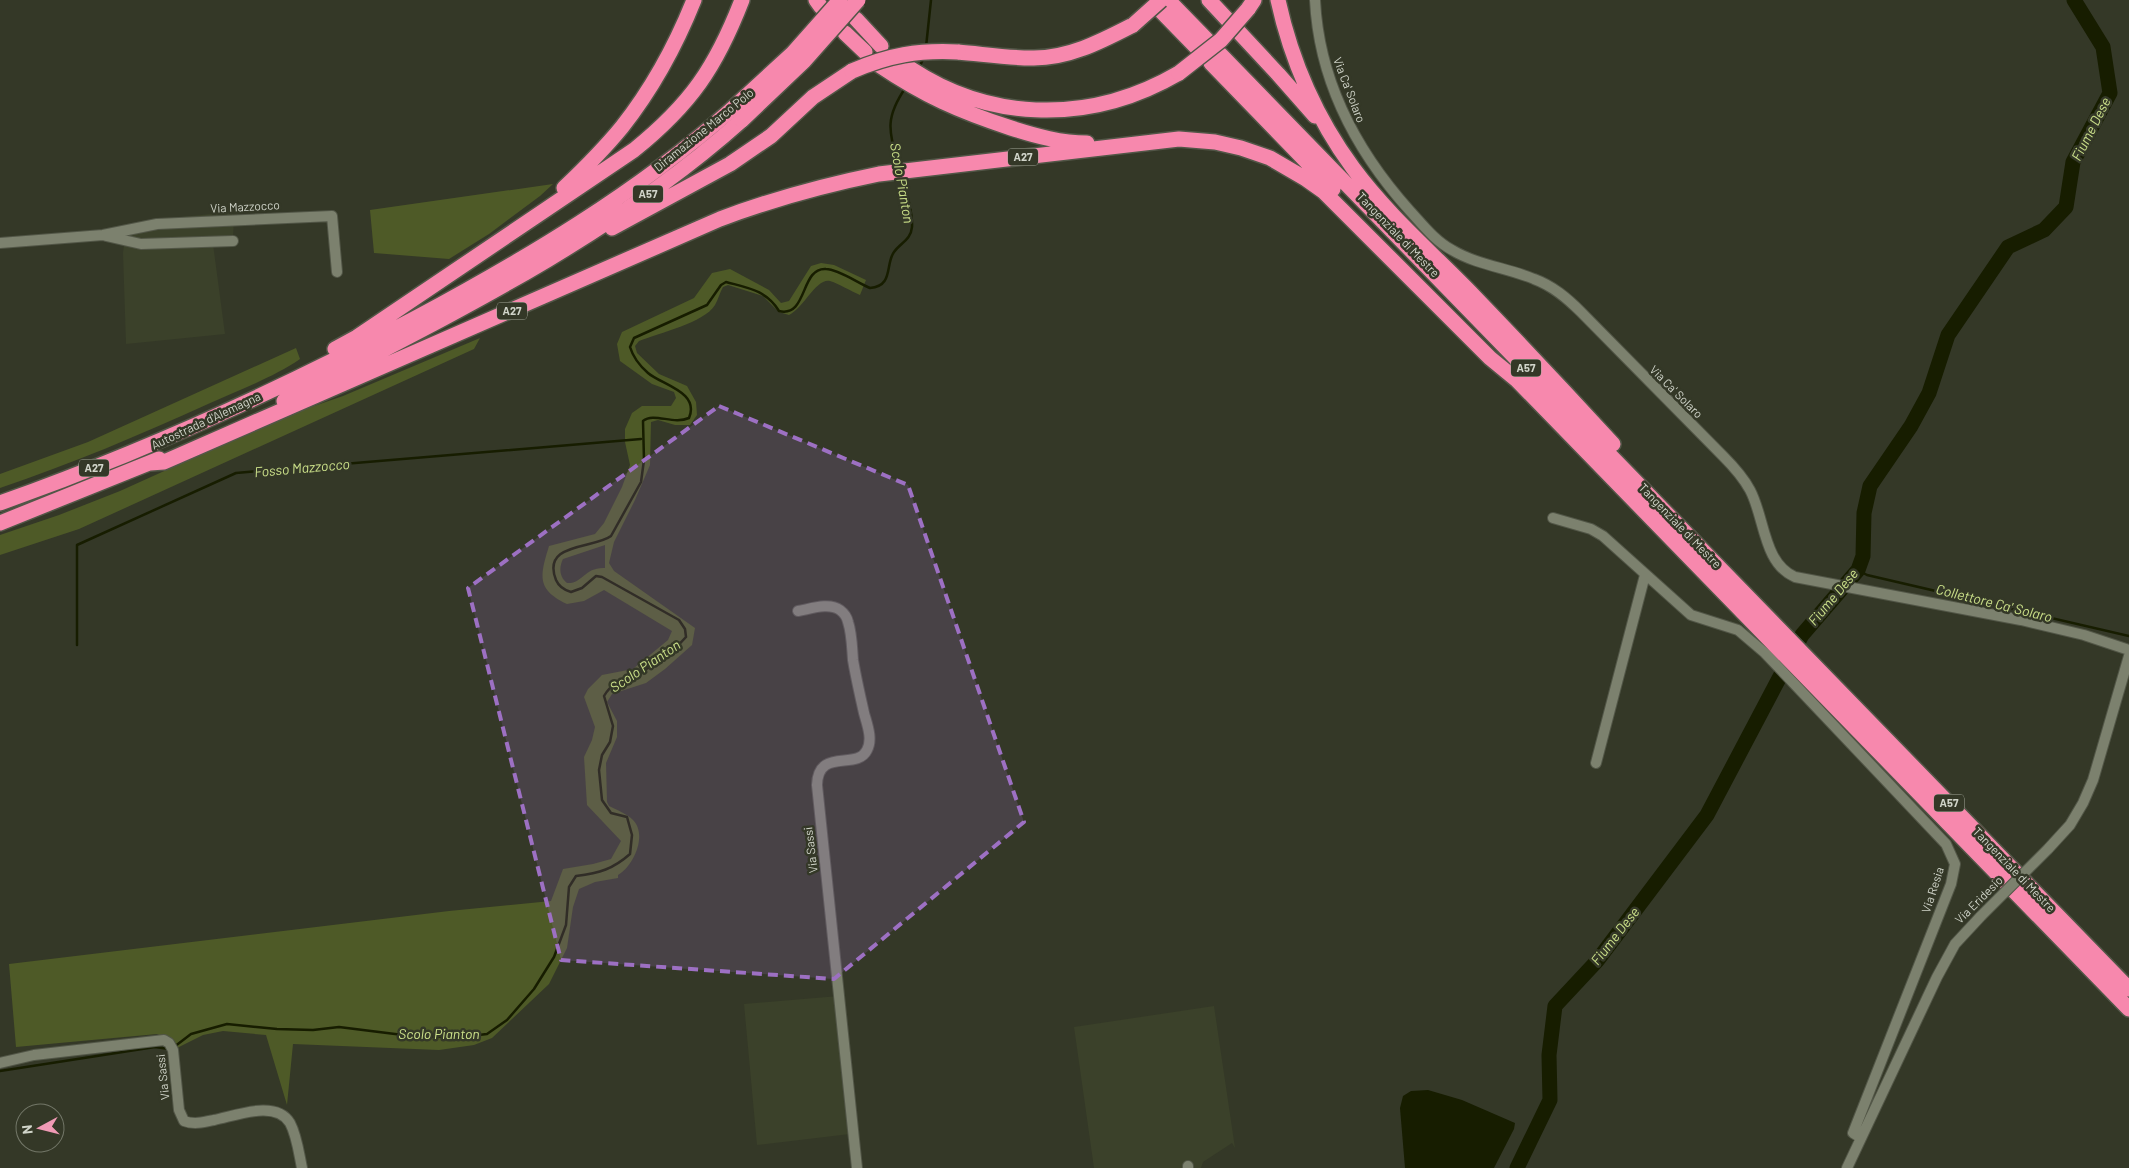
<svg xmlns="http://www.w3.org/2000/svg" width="2129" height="1168" viewBox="0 0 2129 1168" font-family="Barlow,sans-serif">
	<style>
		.built { fill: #3b412a }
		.green { fill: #4e5a27; fill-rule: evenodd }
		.water { fill: #171d00 }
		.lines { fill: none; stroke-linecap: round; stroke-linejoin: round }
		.stream { stroke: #171d00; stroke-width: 2.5 }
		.river { stroke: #171d00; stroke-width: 15 }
		.minor-casing { stroke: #525647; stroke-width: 12 }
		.highway-casing { stroke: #525647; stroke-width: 18 }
		.minor { stroke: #7c816e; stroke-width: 10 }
		.highway { stroke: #f788ad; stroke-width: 15 }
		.minor-bridge-casing { stroke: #525647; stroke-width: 12; stroke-linecap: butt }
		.highway-bridge-casing { stroke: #525647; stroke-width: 18; stroke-linecap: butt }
		.minor-bridge { stroke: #7c816e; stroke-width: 10 }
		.highway-bridge { stroke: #f788ad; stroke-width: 15 }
		.marked { fill: #9d70c3; fill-opacity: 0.2; stroke: #9d70c3; stroke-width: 4; stroke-dasharray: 10 6; stroke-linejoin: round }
		.labels { text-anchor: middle; stroke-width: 5; stroke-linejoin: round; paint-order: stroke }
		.shield { fill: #343827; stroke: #a2a699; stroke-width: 1 }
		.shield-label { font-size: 11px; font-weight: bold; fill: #d1d5ca }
		.street-label { font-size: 12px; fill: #d1d5ca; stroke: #343827 }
		.water-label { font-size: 14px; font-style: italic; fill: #cce18a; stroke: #343827 }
	</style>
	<rect width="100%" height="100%" fill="#343827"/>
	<!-- built -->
	<path class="built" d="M231 212 234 216 233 240 213 244 225 334 126 344 123 253 125 237 180 221 171 218Z
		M839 996 850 1134 757 1145 744 1004Z
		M1214 1006 1235 1148 1232 1143 1203 1162 1201 1168H1094L1074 1027Z"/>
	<!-- green -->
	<path class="green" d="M553 184 540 196 489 234 449 259 374 253 370 210Z
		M821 263 834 265 866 280 860 295C850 291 840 284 830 281 816 278 804 308 789 315L779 312 763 296 728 285 723 287C720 292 718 300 715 305 704 323 659 333 639 341L635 346 637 353 659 374 687 386 696 402 697 415 690 425H675L658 420 651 422 650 465 635 500 614 542 609 563 614 571 695 628 692 645 665 669 646 683 612 694 607 702 617 721V737L606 763 607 802 609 806C617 810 627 814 633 820 648 835 633 867 618 875V878L595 882 579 889 573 907 567 948 549 984 492 1038 474 1045 439 1050 293 1044 287 1105 266 1035 223 1031 203 1035 175 1049 168 1039 157 1034 16 1047 9 964 449 911 551 901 563 869 593 864 611 859 621 841 587 805 584 757 592 740 595 727 584 697 588 689 602 675 633 669 668 640 672 631 604 590 584 601 567 604C536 589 540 576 549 546L595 534 604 523 622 487 630 465 625 442V429L632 413 642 406H671L676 398 674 392 652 384 620 361 617 344 622 332 694 298 712 273 730 269 769 290 781 303 789 301 811 266ZM605 545V568C584 567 583 584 567 583 559 577 559 567 563 559Z
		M480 338 474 349 79 529 0 555V535L59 515 120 491 288 415 343 396Z
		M296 348 300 359C274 377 237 391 208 404 140 435 71 464 0 488V474L88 442Z"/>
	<!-- water -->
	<path class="water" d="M1428 1090 1462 1100 1515 1123 1514 1129 1494 1168H1405L1400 1108 1403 1096 1411 1091Z"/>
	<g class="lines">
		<!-- stream -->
		<path class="stream" d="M926 47 931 0
			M919 68 924 57
			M899 166C889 131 884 119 906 87
			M1858 570 1867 575 2129 636
			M77 645V545L236 473 641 439
			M174 1047 191 1034 227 1024 277 1029 313 1030 339 1027 411 1036 462 1037 487 1034 507 1020 534 989 554 957 566 925 569 887 576 876C600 873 613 869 630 854L632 835 627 817 611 813 602 800 599 770 602 755 610 742 613 726 604 696C613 680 628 678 643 671 658 663 675 650 686 637L685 629 679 620 602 577 596 576 582 588 571 592C564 590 559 587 556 580 541 542 594 549 611 536L641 482 644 460 643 421C654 412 673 425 689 418 700 392 662 385 648 373 640 366 633 357 630 347L634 338 707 305 721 285 726 282C748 288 766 290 779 311 808 318 800 267 826 269 838 269 858 283 870 288 894 286 885 264 894 252 900 243 911 240 912 227 913 211 906 192 902 177
			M0 1071 155 1047 169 1049"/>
		<!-- river -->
		<path class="river" d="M1517 1168 1550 1100 1549 1055 1555 1006 1597 961 1707 815 1802 635 1858 570 1863 556 1864 513 1870 486 1911 426 1929 393 1948 335 2008 247 2044 230 2066 207 2073 162 2110 93 2103 47 2074 0"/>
		<defs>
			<path id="minor" d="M1315 0C1319 81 1357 152 1410 211 1423 225 1435 241 1452 250 1477 265 1508 268 1534 279 1553 286 1567 298 1581 312L1723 456C1733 466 1743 477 1750 490 1765 518 1763 563 1795 577L2021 620 2084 635 2126 649
				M106 236 141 244 233 241
				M0 243 103 235 157 224 332 216 337 272
				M1553 518 1591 529 1603 536 1691 615 1738 630 1765 653 1946 844 1955 864 1951 884 1853 1133 1861 1138
				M798 611C810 609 829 602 840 610 844 613 847 617 848 622 852 634 852 648 853 660 856 678 860 695 864 713 867 724 873 739 867 750 857 771 818 747 817 785L857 1168
				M1596 763 1645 575
				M2048 849 2070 825 2083 803 2093 780 2129 656
				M0 1063 34 1055 164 1040 169 1043 173 1050 179 1110 184 1121C194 1125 205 1122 214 1120 235 1116 276 1099 290 1123 297 1136 299 1154 302 1168
				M1188 1166V1168
				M1847 1168 1937 977 1955 944 1981 916"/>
			<path id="highway" d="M816 0 821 7
				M1209 0 1278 74 1315 116
				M1278 0C1291 60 1317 119 1353 168 1387 214 1431 252 1470 292 1518 342 1566 393 1613 444
				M1171 3 1208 41
				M1248 9 1254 0
				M1162 12 1199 50
				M856 19 881 46
				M845 33 865 52
				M958 52C982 54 1007 58 1031 58 1068 59 1102 41 1133 25
				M1220 54 2129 989
				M897 59C982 123 1088 126 1179 73
				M1211 63 1333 189
				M879 65C925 96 959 111 1011 128 1036 136 1061 143 1087 143
				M564 188C584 169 604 149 622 127 652 89 676 45 694 0
				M612 228 730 164 771 136 813 97 852 71
				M335 349 357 337 634 150C691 104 716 67 742 0
				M1512 375 2129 1009
				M284 401C442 319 608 240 742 120
				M150 463 164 462 720 219C773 199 825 185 879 174L1179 139 1215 142 1241 148 1270 158 1306 179 1323 191 1490 358 1518 381
				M0 503C143 452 280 390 414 319 526 259 637 193 732 109
				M0 523 159 459"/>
		</defs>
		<!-- minor casing -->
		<use href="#minor" class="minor-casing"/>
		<!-- highway casing -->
		<use href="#highway" class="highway-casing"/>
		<!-- minor -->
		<use href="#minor" class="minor"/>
		<!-- highway -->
		<use href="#highway" class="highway"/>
		<defs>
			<path id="minor-bridge" d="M1981 916 2048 849"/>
			<path id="highway-bridge" d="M1133 25 1161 0
				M852 71C889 55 918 50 958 52
				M1179 73 1221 40 1248 9
				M732 109 793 53 840 0
				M742 120 804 61 858 0"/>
		</defs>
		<!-- minor-bridge casing -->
		<use href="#minor-bridge" class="minor-bridge-casing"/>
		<!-- highway-bridge casing -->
		<use href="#highway-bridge" class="highway-bridge-casing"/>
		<!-- minor-bridge -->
		<use href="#minor-bridge" class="minor-bridge"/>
		<!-- highway-bridge -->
		<use href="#highway-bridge" class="highway-bridge"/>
	</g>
	<!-- marked area -->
	<path class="marked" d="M719 406 908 485 1024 822 834 979 561 960 468 588Z"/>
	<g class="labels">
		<!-- shield labels -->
		<g class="shield">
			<rect x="1008" y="148.5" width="30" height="17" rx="4"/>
			<rect x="633" y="185.5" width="30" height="17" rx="4"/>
			<rect x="497" y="302.5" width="30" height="17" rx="4"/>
			<rect x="1511" y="359.5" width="30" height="17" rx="4"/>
			<rect x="79" y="459.5" width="30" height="17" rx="4"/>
			<rect x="1934" y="794.5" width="30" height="17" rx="4"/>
		</g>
		<g class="shield-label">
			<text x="1023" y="161">A27</text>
			<text x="648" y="198">A57</text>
			<text x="512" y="315">A27</text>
			<text x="1526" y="372">A57</text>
			<text x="94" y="472">A27</text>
			<text x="1949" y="807">A57</text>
		</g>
		<!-- street labels -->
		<g class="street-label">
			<text transform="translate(1349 90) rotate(69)" y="4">Via Ca' Solaro</text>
			<text transform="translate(704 130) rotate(-39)" y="4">Diramazione Marco Polo</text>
			<text transform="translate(245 207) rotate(-3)" y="4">Via Mazzocco</text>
			<text transform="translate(1398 235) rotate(46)" y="4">Tangenziale di Mestre</text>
			<text transform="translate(1676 392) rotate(45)" y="4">Via Ca' Solaro</text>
			<text transform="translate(206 421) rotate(-25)" y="4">Autostrada d'Alemagna</text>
			<text transform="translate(1680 526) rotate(46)" y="4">Tangenziale di Mestre</text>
			<text transform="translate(811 850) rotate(-97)" y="4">Via Sassi</text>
			<text transform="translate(2014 870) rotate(46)" y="4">Tangenziale di Mestre</text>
			<text transform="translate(1933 890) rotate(-72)" y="4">Via Resia</text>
			<text transform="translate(1979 900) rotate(-45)" y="4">Via Eridesio</text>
			<text transform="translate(163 1077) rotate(-96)" y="4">Via Sassi</text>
		</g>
		<!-- water labels -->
		<g class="water-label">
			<text transform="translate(2091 129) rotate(-63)" y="5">Fiume Dese</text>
			<text transform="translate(902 183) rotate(80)" y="5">Scolo Pianton</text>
			<text transform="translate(302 468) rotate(-5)" y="5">Fosso Mazzocco</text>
			<text transform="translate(1833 597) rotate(-50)" y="5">Fiume Dese</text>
			<text transform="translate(1994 603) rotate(14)" y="5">Collettore Ca' Solaro</text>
			<text transform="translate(645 666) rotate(-34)" y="5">Scolo Pianton</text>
			<text transform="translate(1615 936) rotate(-52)" y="5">Fiume Dese</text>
			<text x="439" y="1039">Scolo Pianton</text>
		</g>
	</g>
	<!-- north arrow -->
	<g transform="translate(40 1128) rotate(263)"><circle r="24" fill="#343827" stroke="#737768"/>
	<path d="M0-4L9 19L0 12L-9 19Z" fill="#f09ab5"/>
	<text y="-8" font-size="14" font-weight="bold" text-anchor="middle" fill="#d1d5ca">N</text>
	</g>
</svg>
